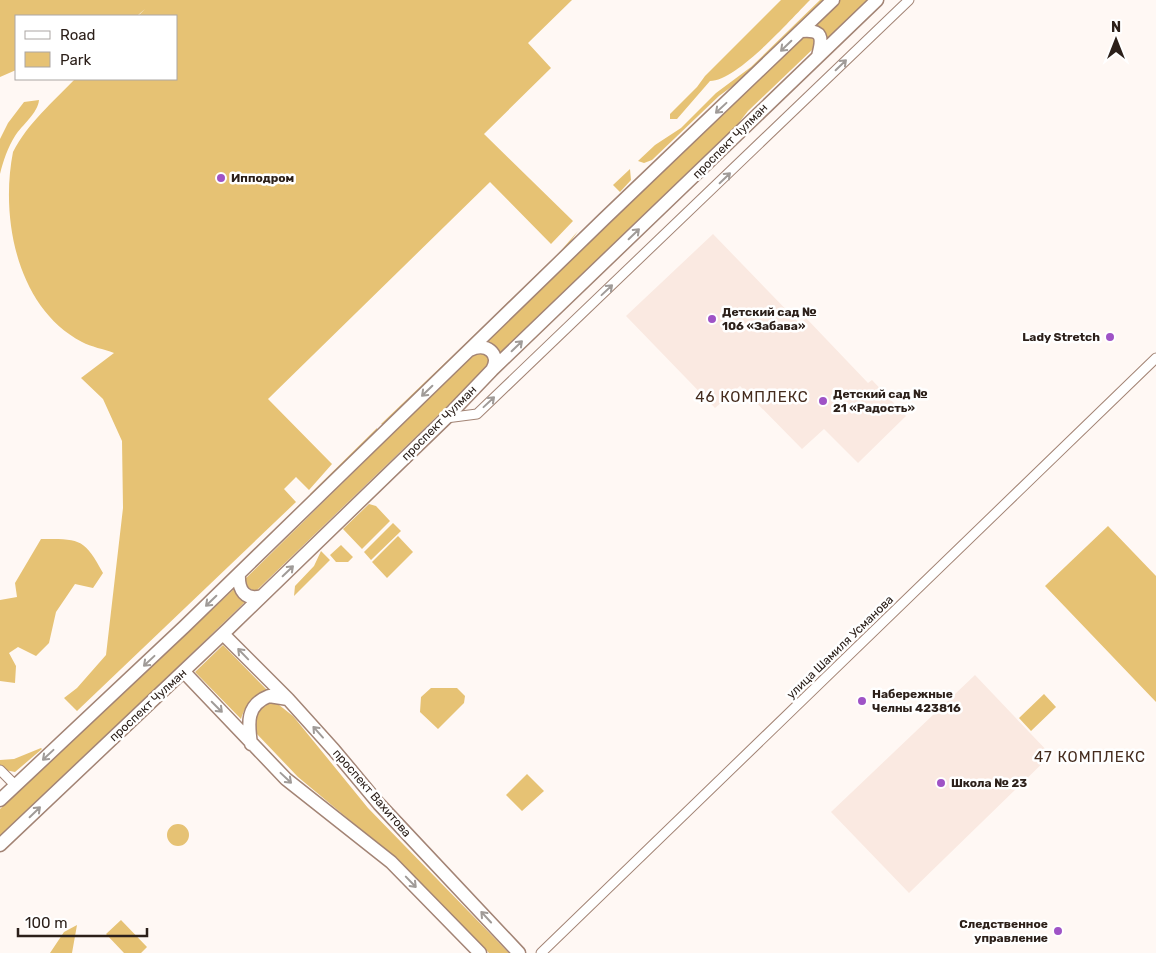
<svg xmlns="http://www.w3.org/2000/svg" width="1156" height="953" viewBox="0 0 1156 953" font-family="Rubik,sans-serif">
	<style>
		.built { fill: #fae9e1 }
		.green { fill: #e6c274 }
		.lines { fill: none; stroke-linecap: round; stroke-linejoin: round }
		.minor-casing { stroke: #a38475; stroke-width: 11 }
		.secondary-casing { stroke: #a38475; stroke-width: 15 }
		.minor { stroke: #fff; stroke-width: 9 }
		.secondary { stroke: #fff; stroke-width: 12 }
		.oneway { stroke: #a09b98 }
		.poi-dot { fill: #9f53c6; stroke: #fff; stroke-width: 2 }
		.labels { text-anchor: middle; stroke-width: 5; stroke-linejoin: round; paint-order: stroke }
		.street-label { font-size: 12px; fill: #2c201a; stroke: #fff }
		.poi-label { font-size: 12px; font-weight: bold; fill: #2c201a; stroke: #fff; text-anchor: start }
		.quarter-label { font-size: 15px; letter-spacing: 1px; fill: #452c1e; stroke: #fff }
	</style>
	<rect width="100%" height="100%" fill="#fff8f4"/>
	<!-- built -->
	<path class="built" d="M713 234 800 324 806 318 868 383 872 380 906 416 858 463 824 429 802 449 740 386 715 408 626 316Z
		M975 675 1051 755 909 893 831 812Z"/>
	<!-- green -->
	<path class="green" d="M0 0H572L528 43 551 68 484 134 573 221 551 244 490 182 268 399 332 464 309 490 296 477 284 489 296 502 77 711 64 698 77 688 106 655 123 508 122 441 103 399 81 378 114 353C104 349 91 347 82 342 17 308 0 218 13 152 28 123 53 102 75 79H176V16H138L145 9 137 16H16V70L0 77Z
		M781 0H810C790 20 737 81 710 81L677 119H670V114L697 87 705 76Z
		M820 0H826L753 71 719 96 652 160 644 163 638 161 655 145 681 128 716 93 751 67Z
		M839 0H871L827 44 813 25Z
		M806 35 815 40 814 48 748 111 727 138 499 357 496 347 484 342Z
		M39 100C38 113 22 125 15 136 8 147 3 161 0 174V139L8 123 24 102Z
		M630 169 631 180 620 192 613 185Z
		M578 231 560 256 502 311H499L558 254Z
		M490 320V322L383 425 381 424Z
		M483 350 491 358 488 367 255 592 245 585V579L473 355Z
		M377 428V431L312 496 310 494Z
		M369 504 376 506 390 521 362 549 343 529Z
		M393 523 401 531 371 560 364 552Z
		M1108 526 1156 576V702L1045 586Z
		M398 536 413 552 387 578 372 562Z
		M41 539C80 539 84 538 103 573L93 588 75 584 56 612 49 643 36 656 18 647 9 653 16 666 15 683 0 681V600L17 597 15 583Z
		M341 545 353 557 348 562H336L330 555Z
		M321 551 330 560 294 596 295 586 314 566Z
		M235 588 246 601 0 839V809Z
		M223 645 269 692C254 694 245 705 241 719L195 672Z
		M431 688H457L465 696 464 703 438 729 420 712 421 697Z
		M1044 694 1056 707 1031 731 1019 718Z
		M274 701 293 716 368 808 509 953H489L394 857 298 777 256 733 254 728 257 710 267 703Z
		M41 748 42 749 15 772 5 770 0 765V760L14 759Z
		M527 774 544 791 522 811 506 795Z
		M167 835a11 11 0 1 1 22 0a11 11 0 1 1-22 0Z
		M121 920 147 947 141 953H124L106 934Z
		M77 925 72 953H50L64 932Z"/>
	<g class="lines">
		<defs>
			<path id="minor" d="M446 418 477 414 909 0
				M0 770 15 785
				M541 953 1156 358"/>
			<path id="secondary" d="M801 31C823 29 823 38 818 56
				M470 350C485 342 502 353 492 370
				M239 574C238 590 245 601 262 596
				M223 634 288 699 334 750 379 804 519 953
				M184 672 286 779 391 862 480 953
				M251 744C248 723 246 705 269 696L288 699
				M0 800 184 627 604 219 833 0
				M0 845 228 629 446 418 492 370 877 0"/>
		</defs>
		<!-- minor casing -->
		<use href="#minor" class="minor-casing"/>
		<!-- secondary casing -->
		<use href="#secondary" class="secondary-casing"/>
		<!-- minor -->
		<use href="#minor" class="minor"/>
		<!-- secondary -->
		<use href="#secondary" class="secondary"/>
	</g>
	<!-- one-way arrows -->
	<defs><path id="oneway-shaft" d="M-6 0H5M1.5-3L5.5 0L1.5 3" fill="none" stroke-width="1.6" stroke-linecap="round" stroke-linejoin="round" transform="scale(1.25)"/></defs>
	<g class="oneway">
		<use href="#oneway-shaft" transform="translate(786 46) rotate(136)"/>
		<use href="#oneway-shaft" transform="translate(841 65) rotate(-44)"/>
		<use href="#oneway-shaft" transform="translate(721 108) rotate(137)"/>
		<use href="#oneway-shaft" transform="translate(725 178) rotate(-44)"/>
		<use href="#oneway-shaft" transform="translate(634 234) rotate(-44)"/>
		<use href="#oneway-shaft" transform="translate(607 290) rotate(-43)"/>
		<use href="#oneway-shaft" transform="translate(517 346) rotate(-44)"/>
		<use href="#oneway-shaft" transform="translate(427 391) rotate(136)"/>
		<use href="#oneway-shaft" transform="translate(489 402) rotate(-43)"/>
		<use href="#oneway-shaft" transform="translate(288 571) rotate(-44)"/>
		<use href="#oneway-shaft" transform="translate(211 601) rotate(136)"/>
		<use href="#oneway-shaft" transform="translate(243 654) rotate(-134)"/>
		<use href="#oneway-shaft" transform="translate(149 661) rotate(137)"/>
		<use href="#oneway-shaft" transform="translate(217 707) rotate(45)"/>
		<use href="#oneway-shaft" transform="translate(318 732) rotate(-132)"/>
		<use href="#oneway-shaft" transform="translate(48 755) rotate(137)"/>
		<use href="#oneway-shaft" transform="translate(286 778) rotate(43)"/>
		<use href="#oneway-shaft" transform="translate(35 812) rotate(-44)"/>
		<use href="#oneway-shaft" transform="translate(411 882) rotate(46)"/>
		<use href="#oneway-shaft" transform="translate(486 917) rotate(-133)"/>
	</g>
	<!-- markers -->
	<g class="poi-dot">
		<circle cx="221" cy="178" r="5"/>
		<circle cx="712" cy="319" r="5"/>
		<circle cx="1110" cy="337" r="5"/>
		<circle cx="823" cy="401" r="5"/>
		<circle cx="862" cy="701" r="5"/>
		<circle cx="941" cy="783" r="5"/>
		<circle cx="1058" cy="931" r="5"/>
	</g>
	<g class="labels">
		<!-- street labels -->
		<g class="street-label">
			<text transform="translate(730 141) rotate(-45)" y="4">проспект Чулман</text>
			<text transform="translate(439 423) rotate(-45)" y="4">проспект Чулман</text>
			<text transform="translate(840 647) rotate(-44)" y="4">улица Шамиля Усманова</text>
			<text transform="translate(148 705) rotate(-43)" y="4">проспект Чулман</text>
			<text transform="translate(372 793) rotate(49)" y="4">проспект Вахитова</text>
		</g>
		<!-- poi labels -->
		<g class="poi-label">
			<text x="231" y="182">Ипподром</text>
			<text x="722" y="316">Детский сад №<tspan x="722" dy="14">106 «Забава»</tspan></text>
			<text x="1100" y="341" text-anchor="end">Lady Stretch</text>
			<text x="833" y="398">Детский сад №<tspan x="833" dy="14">21 «Радость»</tspan></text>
			<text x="872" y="698">Набережные<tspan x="872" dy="14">Челны 423816</tspan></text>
			<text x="951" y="787">Школа № 23</text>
			<text x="1048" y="928" text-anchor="end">Следственное<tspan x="1048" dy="14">управление</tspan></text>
		</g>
		<!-- quarter labels -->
		<g class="quarter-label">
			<text x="752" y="402">46 КОМПЛЕКС</text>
			<text x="1090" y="762">47 КОМПЛЕКС</text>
		</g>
	</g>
	<!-- legend -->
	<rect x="15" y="15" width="162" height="65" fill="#ffffff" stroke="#aba6a3"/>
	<rect x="25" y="31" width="25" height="8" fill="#ffffff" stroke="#aba6a3"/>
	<text x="60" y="40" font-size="15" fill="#2c201a">Road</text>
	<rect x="25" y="52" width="25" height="15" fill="#e6c274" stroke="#aba6a3"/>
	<text x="60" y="65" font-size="15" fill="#2c201a">Park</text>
	<!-- north arrow -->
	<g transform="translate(1116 40)" stroke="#ffffff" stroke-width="4" paint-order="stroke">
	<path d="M0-4L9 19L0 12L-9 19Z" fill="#2c201a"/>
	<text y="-8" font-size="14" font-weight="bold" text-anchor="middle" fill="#2c201a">N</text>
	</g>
	<!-- scale -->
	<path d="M18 928v8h129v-8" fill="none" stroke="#2c201a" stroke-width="2.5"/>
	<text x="25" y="928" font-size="15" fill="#2c201a" stroke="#ffffff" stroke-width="4" paint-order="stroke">100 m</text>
</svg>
